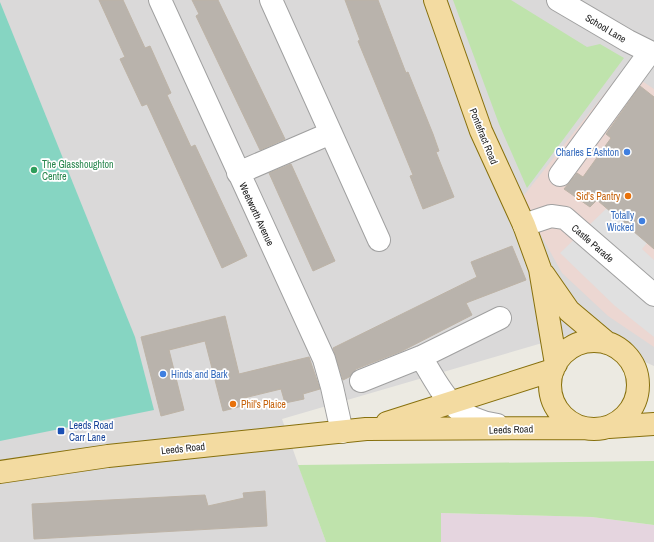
<svg xmlns="http://www.w3.org/2000/svg" width="654" height="542" viewBox="0 0 654 542" font-family="'Archivo Narrow',sans-serif">
	<style>
		.residential { fill: #dad9d9 }
		.commercial { fill: #ecd7d2 }
		.industrial { fill: #e5d5df }
		.grass { fill: #bfe3ac }
		.pitch { fill: #86d5c2 }
		.parking { fill: #e0e0e0 }
		.building { fill: #b9b3ac; stroke: #bdb3a6 }
		.lines { fill: none; stroke-linecap: round; stroke-linejoin: round }
		.minor-casing { stroke: #a0a0a0; stroke-width: 24 }
		.major-casing { stroke: #87700d; stroke-width: 24 }
		.minor { stroke: #fff; stroke-width: 22 }
		.major { stroke: #f3dba1; stroke-width: 22 }
		.shop-dot { fill: #3f7fe0; stroke: #fff; stroke-width: 1.5 }
		.leisure-dot { fill: #2e9e5b; stroke: #fff; stroke-width: 1.5 }
		.food-dot { fill: #e8710a; stroke: #fff; stroke-width: 1.5 }
		.transit-dot { fill: #1a4fb4; stroke: #fff; stroke-width: 1.5 }
		.labels { text-anchor: middle; stroke-width: 3.5; stroke-linejoin: round; paint-order: stroke }
		.street-label { font-size: 10px; fill: #1c1c1c; stroke: #fff }
		.shop-label { font-size: 10px; fill: #366cbe; stroke: #fff; text-anchor: end }
		.leisure-label { font-size: 10px; fill: #27864d; stroke: #fff; text-anchor: start }
		.food-label { font-size: 10px; fill: #c56008; stroke: #fff; text-anchor: end }
		.transit-label { font-size: 10px; fill: #164399; stroke: #fff; text-anchor: start }
	</style>
	<rect width="100%" height="100%" fill="#eceae2"/>
	<!-- residential -->
	<path class="residential" d="M0 0H654V366L645 362 616 336 597 327 282 419 326 542H0Z"/>
	<!-- commercial -->
	<path class="commercial" d="M624 69 654 89V347L608 316 562 273 521 199Z"/>
	<!-- industrial -->
	<path class="industrial" d="M441 513 592 517 654 525V542H441Z"/>
	<!-- grass -->
	<path class="grass" d="M453 0H511L587 47 600 44 624 58 527 188 499 124Z
		M654 461V525L592 517 441 513V542H326L298 465Z"/>
	<!-- pitch -->
	<path class="pitch" d="M0 2 135 337 154 410 0 441Z"/>
	<!-- parking -->
	<path class="parking" d="M607 208 647 243 642 249 654 260V337L615 306 560 253Z"/>
	<!-- building -->
	<path class="building" d="M99 0H123L145 48 150 46 171 93 167 95 191 147 195 145 247 256 222 268 147 104 142 106 120 59 125 57Z
		M192 0H218L285 139 260 150 196 16 199 14Z
		M345 0H378L406 73 408 72 433 134 439 151 436 152 454 197 423 209 410 176 413 175 365 58 358 41 360 40Z
		M640 86 654 97V249L597 200 590 207 564 189 577 173 583 177 611 138 606 134Z
		M291 164 335 261 313 271 269 173Z
		M512 246 526 280 466 303 472 315 402 351 356 369 349 377 343 380 333 348 477 277 471 262Z
		M225 316 239 374 309 357 320 389 303 394 304 399 285 403 281 389 244 398 246 405 223 411 205 341 169 350 184 410 161 416 141 337Z
		M265 491 267 526 34 539 32 504 205 495 208 506 244 498 243 493Z"/>
	<g class="lines">
		<defs>
			<path id="minor" d="M160 0 324 359 332 387 342 432
				M271 0 379 240
				M558 0 628 41 654 54
				M238 173 331 133
				M560 175 650 52
				M524 225 551 216 565 218 654 295
				M421 357C442 392 453 419 497 425
				M361 381 421 357 500 318"/>
			<path id="major" d="M435 0 481 131 524 225 540 269 556 364
				M544 275 569 311 607 343
				M550 385a44 44 0 1 1 88 0a44 44 0 1 1-88 0Z
				M387 423 553 370
				M609 427 654 424
				M0 472 108 456 366 429 584 428"/>
		</defs>
		<!-- minor casing -->
		<use href="#minor" class="minor-casing"/>
		<!-- major casing -->
		<use href="#major" class="major-casing"/>
		<!-- minor -->
		<use href="#minor" class="minor"/>
		<!-- major -->
		<use href="#major" class="major"/>
	</g>
	<!-- markers -->
	<g class="shop-dot">
		<circle cx="627" cy="152" r="4"/>
		<circle cx="642" cy="221" r="4"/>
		<circle cx="163" cy="374" r="4"/>
	</g>
	<circle class="leisure-dot" cx="34" cy="170" r="4"/>
	<g class="food-dot">
		<circle cx="628" cy="196" r="4"/>
		<circle cx="233" cy="404" r="4"/>
	</g>
	<rect class="transit-dot" x="57" y="427" width="8" height="8" rx="2"/>
	<g class="labels">
		<!-- street labels -->
		<g class="street-label">
			<text transform="translate(606 28) rotate(31)" y="4">School Lane</text>
			<text transform="translate(484 136) rotate(68)" y="4">Pontefract Road</text>
			<text transform="translate(257 214) rotate(65)" y="4">Weetworth Avenue</text>
			<text transform="translate(593 243) rotate(41)" y="4">Castle Parade</text>
			<text transform="translate(511 429) rotate(-2)" y="4">Leeds Road</text>
			<text transform="translate(183 448) rotate(-6)" y="4">Leeds Road</text>
		</g>
		<!-- shop labels -->
		<g class="shop-label">
			<text x="619" y="156">Charles E Ashton</text>
			<text x="634" y="219">Totally<tspan x="634" dy="12">Wicked</tspan></text>
			<text x="171" y="378" text-anchor="start">Hinds and Bark</text>
		</g>
		<!-- leisure labels -->
		<g class="leisure-label">
			<text x="42" y="168">The Glasshoughton<tspan x="42" dy="12">Centre</tspan></text>
		</g>
		<!-- food labels -->
		<g class="food-label">
			<text x="620" y="200">Sid's Pantry</text>
			<text x="241" y="408" text-anchor="start">Phil's Plaice</text>
		</g>
		<!-- transit labels -->
		<g class="transit-label">
			<text x="69" y="429">Leeds Road<tspan x="69" dy="12">Carr Lane</tspan></text>
		</g>
	</g>
</svg>
